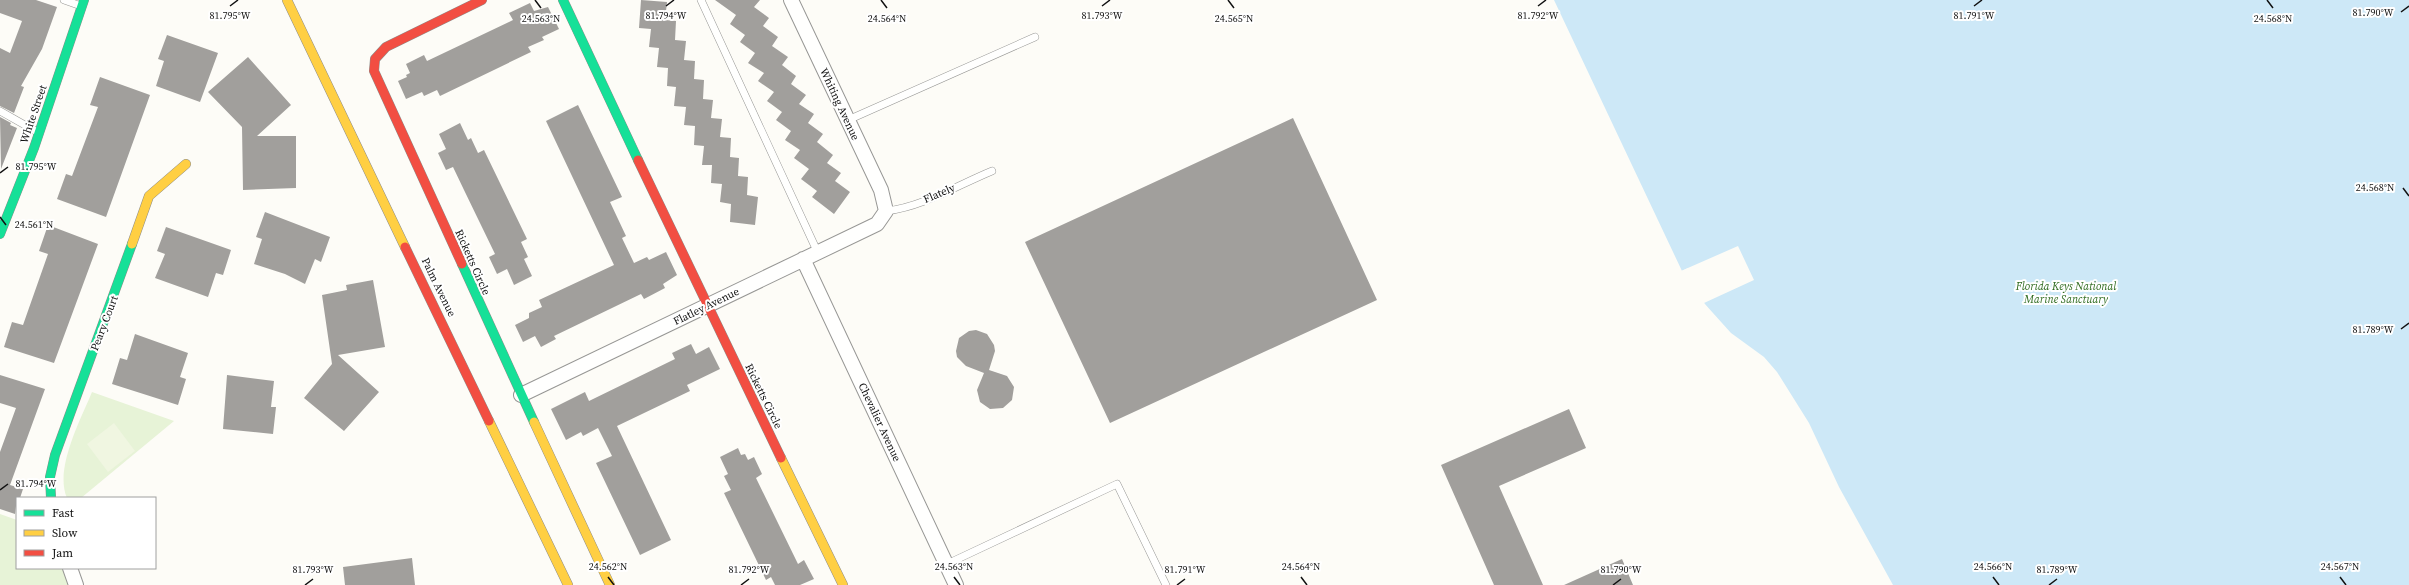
<svg xmlns="http://www.w3.org/2000/svg" width="2409" height="585" viewBox="0 0 2409 585" font-family="'Source Serif 4',serif">
	<style>
		.green { fill: #e7f3d7 }
		.pitch { fill: #f0f6e1 }
		.water { fill: #cde8f7 }
		.pier { fill: #fdfcf7 }
		.building { fill: #a19f9c }
		.lines { fill: none; stroke-linecap: round; stroke-linejoin: round }
		.lane-casing { stroke: #979795; stroke-width: 8 }
		.street-casing { stroke: #979795; stroke-width: 16 }
		.fast-casing { stroke: #8e8d8b; stroke-width: 10 }
		.slow-casing { stroke: #8e8d8b; stroke-width: 10 }
		.jam-casing { stroke: #8e8d8b; stroke-width: 10 }
		.lane { stroke: #fffffe; stroke-width: 7 }
		.street { stroke: #fffffe; stroke-width: 14 }
		.fast { stroke: #16e098; stroke-width: 9 }
		.slow { stroke: #ffcf43; stroke-width: 9 }
		.jam { stroke: #f24e42; stroke-width: 9 }
		.ticks { fill: none; stroke: #111; stroke-width: 1.5 }
		.labels { text-anchor: middle; stroke-width: 4; stroke-linejoin: round; paint-order: stroke }
		.street-label { font-size: 11px; fill: #111; stroke: #fff }
		.park-label { font-size: 11px; font-style: italic; fill: #2f6b1f; stroke: #fff }
		.ticks-label { font-size: 10px; text-anchor: middle; fill: #111; stroke: #fff; stroke-width: 4; stroke-linejoin: round; paint-order: stroke }
	</style>
	<rect width="100%" height="100%" fill="#fdfcf7"/>
	<!-- green -->
	<path class="green" d="M92 392 174 421 81 498H67C54 469 81 419 92 392Z
		M0 514 17 520V568H64L70 585H0Z"/>
	<!-- pitch -->
	<path class="pitch" d="M114 423 135 451 108 472 87 444Z"/>
	<!-- water -->
	<path class="water" d="M1554 0H2409V585H1881L1799 417 1768 370 1731 341 1704 303 1688 268 1682 271Z"/>
	<!-- pier -->
	<path class="pier" d="M1738 246 1754 280 1704 303 1731 333 1764 357 1777 372 1809 423 1839 487 1893 585H1879L1797 418 1766 372 1729 342 1697 306V304L1701 302 1687 271H1681Z"/>
	<!-- building -->
	<path class="building" d="M0 0H36L57 7 42 49 21 86 24 87 14 113 0 106V48L10 53 22 21 0 13Z
		M641 0 667 2 665 20 676 21 675 40 686 41 684 60 695 61 694 79 704 80 703 99 713 100 711 118 722 119 720 137 731 138 730 157 739 158 738 176 748 177 747 195 758 197 755 225 730 222 731 204 720 202 722 184 711 183 712 165H702L704 146 694 145 695 126 684 125 686 107 674 106 676 87 667 86 668 68 657 67 659 48 649 47 651 29 639 28Z
		M715 0H760L754 7 769 18 763 26 778 37 772 46 788 57 782 65 796 76 791 84 806 95 799 104 814 114 808 123 823 134 817 142 833 155 827 163 841 173 835 181 850 192 834 214 812 197 817 191 801 179 809 169 794 158 800 150 785 140 791 131 776 120 782 112 767 101 774 92 758 81 764 73 748 63 755 53 740 42 745 35 730 24 736 15Z
		M530 3 534 11 548 7 559 29 542 37 544 40 528 47 531 52 440 96 437 90 424 96 422 92 406 99 398 81 407 77 406 75 410 73 406 64 424 55 427 61 513 20 509 13Z
		M167 35 218 53 200 102 156 86 164 61 158 59Z
		M248 57 291 105 257 136H296V188L243 190 242 127 208 92Z
		M100 77 150 95 106 217 57 199 66 174 72 176 98 107 90 105Z
		M578 105 622 197 610 202 626 236 622 238 634 263 647 257 649 260 666 252 677 275 663 284 665 288 644 299 641 294 554 336 556 339 541 347 535 336 523 342 515 325 529 318V313L542 307 539 300 614 265 546 121Z
		M0 117 11 123 10 125 17 128 1 169Z
		M1293 118 1377 300 1110 423 1025 242Z
		M460 123 468 140 471 138 478 153 484 150 527 239 521 242 528 257 524 259 532 276 514 285 507 269 497 274 489 257 495 254 464 190 453 167 446 170 438 153 446 149 439 134Z
		M265 212 330 237 321 262 315 259 305 284 285 274 254 264 262 239 256 237Z
		M48 225 98 244 54 363 4 347 12 322 23 325 48 254 39 251Z
		M166 227 231 250 223 275 216 273 208 297 155 278 165 254 157 251Z
		M373 280 385 347 338 355 379 392 344 431 304 398 332 364 322 295 347 290 346 285Z
		M976 330 987 334 994 345 995 351 989 370 1007 376 1014 387 1012 400 1003 408 990 409 980 402 977 390 984 373 966 366 957 357 956 351 959 338 969 331Z
		M135 334 188 353 180 377 186 379 178 405 112 384 120 358 127 360Z
		M691 344 696 354 709 347 720 369 687 385 690 391 617 426 671 540 640 555 596 463 612 456 598 428 583 436 581 432 566 440 551 409 585 392 589 401 675 359 672 353Z
		M0 375 45 389 10 485 23 489 20 498H17L15 514 0 509V452L16 408 0 403Z
		M227 375 274 381 271 407H276L273 434 223 429Z
		M1569 409 1586 448 1499 486 1543 585H1494L1441 465Z
		M738 448 741 455 745 454 748 460 754 457 762 474 756 478 798 564 804 560 814 579 800 585H775L771 577 766 580 724 493 731 490 724 476 728 474 720 457Z
		M412 558 415 585H345L343 567Z
		M1622 559 1633 585H1564Z"/>
	<g class="lines">
		<defs>
			<path id="lane" d="M64 0 81 6
				M701 0 818 253
				M0 111 39 133
				M848 120 1035 37
				M886 211C922 207 958 185 992 171
				M947 564 1117 484 1166 585"/>
			<path id="street" d="M803 259 956 585
				M521 395 877 224 886 211 881 190 791 0
				M70 568 76 585"/>
			<path id="fast" d="M563 0 638 160
				M0 234 34 148 84 0
				M462 264 534 422
				M51 498 50 477 55 455 132 244"/>
			<path id="slow" d="M287 0 405 247
				M132 244 149 196 186 164
				M489 421 568 585
				M534 422 610 585
				M781 458 843 585"/>
			<path id="jam" d="M638 160 781 458
				M405 247 489 421
				M462 264 374 71 375 59 386 47 482 0"/>
		</defs>
		<!-- lane casing -->
		<use href="#lane" class="lane-casing"/>
		<!-- street casing -->
		<use href="#street" class="street-casing"/>
		<!-- fast casing -->
		<use href="#fast" class="fast-casing"/>
		<!-- slow casing -->
		<use href="#slow" class="slow-casing"/>
		<!-- jam casing -->
		<use href="#jam" class="jam-casing"/>
		<!-- lane -->
		<use href="#lane" class="lane"/>
		<!-- street -->
		<use href="#street" class="street"/>
		<!-- fast -->
		<use href="#fast" class="fast"/>
		<!-- slow -->
		<use href="#slow" class="slow"/>
		<!-- jam -->
		<use href="#jam" class="jam"/>
	</g>
	<!-- ticks -->
	<path class="ticks" d="M535 0 541 8M881 0 887 8M1228 0 1234 8M2267 0 2273 8M230 6 238 0M666 6 674 0M1102 6 1110 0M1538 6 1546 0M1974 6 1982 0M2401 12 2409 6M0 173 8 167M2403 188 2409 196M0 217 6 225M2401 329 2409 323M0 490 8 484M608 577 614 585M954 577 960 585M1301 577 1307 585M1993 577 1999 585M2340 577 2346 585M305 585 313 579M741 585 749 579M1177 585 1185 579M1613 585 1621 579M2049 585 2057 579"/>
	<g class="labels">
		<!-- street labels -->
		<g class="street-label">
			<text transform="translate(840 104) rotate(65)" y="4">Whiting Avenue</text>
			<text transform="translate(33 114) rotate(-71)" y="4">White Street</text>
			<text transform="translate(939 193) rotate(-23)" y="4">Flately</text>
			<text transform="translate(473 262) rotate(66)" y="4">Ricketts Circle</text>
			<text transform="translate(439 287) rotate(64)" y="4">Palm Avenue</text>
			<text transform="translate(706 306) rotate(-26)" y="4">Flatley Avenue</text>
			<text transform="translate(104 323) rotate(-69)" y="4">Peary Court</text>
			<text transform="translate(764 396) rotate(64)" y="4">Ricketts Circle</text>
			<text transform="translate(880 422) rotate(65)" y="4">Chevalier Avenue</text>
		</g>
		<!-- park labels -->
		<g class="park-label">
			<text x="2066" y="290">Florida Keys National<tspan x="2066" dy="13">Marine Sanctuary</tspan></text>
		</g>
	</g>
	<g class="ticks-label">
		<text x="2373" y="16">81.790°W</text>
		<text x="230" y="19">81.795°W</text>
		<text x="1102" y="19">81.793°W</text>
		<text x="666" y="19">81.794°W</text>
		<text x="1538" y="19">81.792°W</text>
		<text x="1974" y="19">81.791°W</text>
		<text x="541" y="22">24.563°N</text>
		<text x="887" y="22">24.564°N</text>
		<text x="1234" y="22">24.565°N</text>
		<text x="2273" y="22">24.568°N</text>
		<text x="36" y="170">81.795°W</text>
		<text x="2375" y="191">24.568°N</text>
		<text x="34" y="228">24.561°N</text>
		<text x="2373" y="333">81.789°W</text>
		<text x="36" y="487">81.794°W</text>
		<text x="608" y="570">24.562°N</text>
		<text x="954" y="570">24.563°N</text>
		<text x="1301" y="570">24.564°N</text>
		<text x="1993" y="570">24.566°N</text>
		<text x="2340" y="570">24.567°N</text>
		<text x="313" y="573">81.793°W</text>
		<text x="749" y="573">81.792°W</text>
		<text x="1185" y="573">81.791°W</text>
		<text x="1621" y="573">81.790°W</text>
		<text x="2057" y="573">81.789°W</text>
	</g>
	<!-- legend -->
	<rect x="16" y="497" width="140" height="72" fill="#ffffff" stroke="#a0a0a0"/>
	<rect x="24" y="510" width="20" height="6" fill="#16e098" stroke="#a0a0a0"/>
	<text x="52" y="517" font-size="12" fill="#111111">Fast</text>
	<rect x="24" y="530" width="20" height="6" fill="#ffcf43" stroke="#a0a0a0"/>
	<text x="52" y="537" font-size="12" fill="#111111">Slow</text>
	<rect x="24" y="550" width="20" height="6" fill="#f24e42" stroke="#a0a0a0"/>
	<text x="52" y="557" font-size="12" fill="#111111">Jam</text>
</svg>
